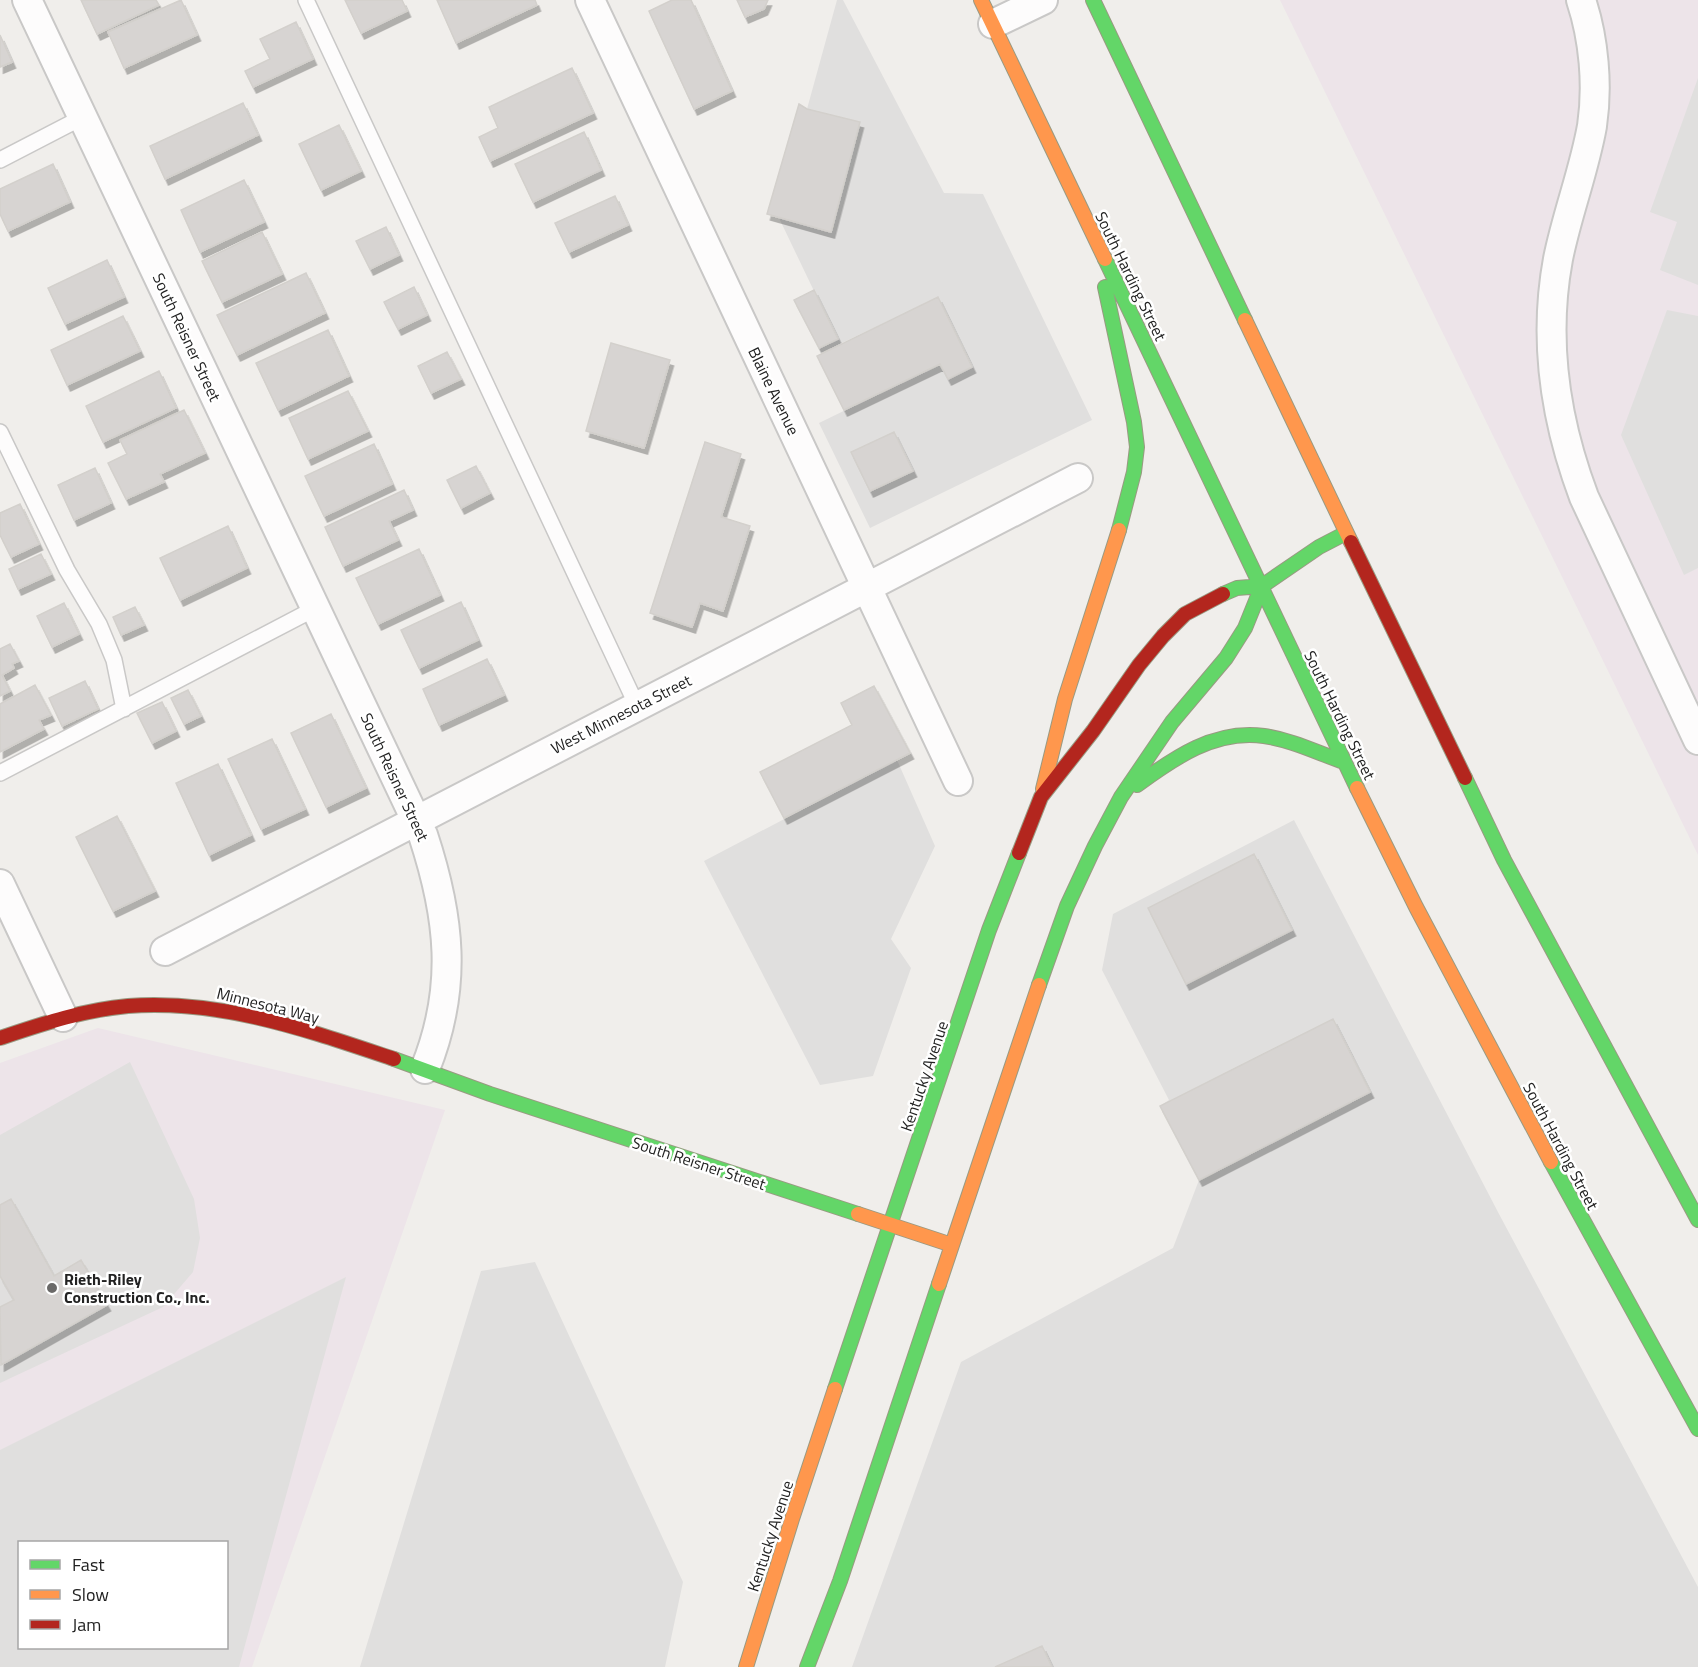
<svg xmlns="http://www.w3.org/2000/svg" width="1698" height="1667" viewBox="0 0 1698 1667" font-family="'Titillium Web',sans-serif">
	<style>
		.industrial { fill: #ede4e9; fill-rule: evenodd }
		.parking { fill: #e0dfde; fill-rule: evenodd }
		.building { fill: #d7d4d2; stroke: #d3d0cc; stroke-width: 1.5; filter: url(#shadow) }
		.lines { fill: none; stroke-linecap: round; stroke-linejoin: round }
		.lane-casing { stroke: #c9c8c7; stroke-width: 18 }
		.street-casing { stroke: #c9c8c7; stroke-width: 32 }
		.fast-casing { stroke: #999a82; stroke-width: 16 }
		.slow-casing { stroke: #999a82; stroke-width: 16 }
		.jam-casing { stroke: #999a82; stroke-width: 16 }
		.lane { stroke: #fdfcfc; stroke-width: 15 }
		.street { stroke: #fdfcfc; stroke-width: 28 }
		.fast { stroke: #63d668; stroke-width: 14 }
		.slow { stroke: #ff974d; stroke-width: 14 }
		.jam { stroke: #b3261e; stroke-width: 14 }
		.poi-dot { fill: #6a6968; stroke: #fff; stroke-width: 2 }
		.labels { text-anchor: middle; stroke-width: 5; stroke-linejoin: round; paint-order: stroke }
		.street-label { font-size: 16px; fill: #222; stroke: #fff }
		.poi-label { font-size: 16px; font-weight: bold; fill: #222; stroke: #fff; text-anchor: start }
	</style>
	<defs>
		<filter id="shadow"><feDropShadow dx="3.5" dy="6" stdDeviation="0" flood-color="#0004"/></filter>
	</defs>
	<rect width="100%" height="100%" fill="#f0eeeb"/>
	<!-- industrial -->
	<path class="industrial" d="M1280 0H1698V855Z
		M98 1028 445 1110 252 1667H0V1063ZM20 1542H226V1648H20Z"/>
	<!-- parking -->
	<path class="parking" d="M837 0H843L944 193 983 194 1092 420 870 528 819 423 940 364 948 379 972 367 938 297 821 353 819 348 837 339 779 218 831 232 860 123 807 109Z
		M1698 78V285L1660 270 1677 222 1650 212Z
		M1667 310 1698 316V568L1684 575 1621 435Z
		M897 760 935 846 891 939 911 968 873 1076 820 1085 704 861Z
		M1294 820 1499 1214 1698 1587V1667H852L961 1362 1173 1248 1199 1180 1160 1106 1169 1100 1102 970 1113 914Z
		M130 1062 194 1199 200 1238 193 1272 163 1307 0 1383V1135Z
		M535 1262 683 1582 665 1667H360L481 1271Z
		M346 1277 239 1667H0V1450ZM226 1542V1648H20V1542Z"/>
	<!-- building -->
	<path class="building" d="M81 0H156L159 5 97 34Z
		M181 0 197 35 124 68 108 32Z
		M345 0H402L407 11 361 33Z
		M437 0H535L537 5 456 43Z
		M672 0H691L732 91 694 109 649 11Z
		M737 0H768L764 9 745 17Z
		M296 22 313 59 253 87 245 71 270 59 260 39Z
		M0 35 12 62 0 67Z
		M572 68 593 113 490 161 479 137 498 128 489 107Z
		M243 103 258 135 165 179 150 146Z
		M799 104 807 109 860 122 831 232 767 214Z
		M339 125 361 171 321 190 299 144Z
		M584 132 601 170 533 202 515 164Z
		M53 164 70 202 8 231 0 214V189Z
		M244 180 264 222 200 252 181 210Z
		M615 196 628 225 569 252 555 223Z
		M386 227 399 255 370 269 356 241Z
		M262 232 282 274 222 302 202 261Z
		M107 260 124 297 65 324 48 288Z
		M306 273 325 313 237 355 217 315Z
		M414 287 427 315 398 329 384 302Z
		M814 290 838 339 819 348 794 300Z
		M938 297 972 367 948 379 940 364 844 410 817 356Z
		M123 316 140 351 67 385 51 350Z
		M328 330 349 376 278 410 256 363Z
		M611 343 670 360 644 448 586 431Z
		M447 352 461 379 431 393 418 366Z
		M159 371 176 408 103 442 86 406Z
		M348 391 368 431 308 459 289 418Z
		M184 410 205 453 160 474 164 482 126 499 108 463 127 454 120 440Z
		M894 432 913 471 870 491 851 452Z
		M705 442 741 454 721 517 750 526 723 611 700 603 692 627 650 613Z
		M374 444 392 484 324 516 305 476Z
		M476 466 490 493 461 508 447 480Z
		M95 468 111 503 74 520 58 485Z
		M404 490 413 510 389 521 398 540 343 566 325 527Z
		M20 504 39 544 11 557 0 535V513Z
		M228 526 247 568 180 600 160 558Z
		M419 549 440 595 378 624 356 578Z
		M41 554 51 574 18 589 9 569Z
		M461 602 478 640 419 668 401 630Z
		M64 603 79 634 52 647 37 616Z
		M135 607 144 625 121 635 113 617Z
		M10 644 19 661 12 664 14 668 2 675 10 691 0 696V649Z
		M487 659 504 695 439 725 423 689Z
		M85 681 98 709 62 726 49 698Z
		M35 685 51 715 39 720 44 729 0 752V704Z
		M874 686 910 753 784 818 760 772 852 725 841 703Z
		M188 690 201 716 184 724 171 698Z
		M162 702 176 731 152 743 137 713Z
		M331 714 366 788 326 807 291 733Z
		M272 739 305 809 261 829 228 759Z
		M218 764 251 835 209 855 176 783Z
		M117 816 155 891 113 911 76 837Z
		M1254 854 1292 930 1186 984 1148 908Z
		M1333 1019 1370 1092 1199 1180 1160 1106Z
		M11 1199 54 1276 81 1260 107 1305 1 1365 0 1307 14 1300 0 1276V1205Z
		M1042 1646 1052 1667H995Z"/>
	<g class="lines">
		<defs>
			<path id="lane" d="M306 0 637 706
				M0 160 83 117
				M0 432 67 570 99 624 114 660 124 709
				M0 773 316 608"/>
			<path id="street" d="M27 0 423 835C450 917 458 987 425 1069
				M590 0 958 781
				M1581 0C1594 39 1598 86 1592 126 1584 171 1567 214 1558 259 1543 340 1555 420 1584 497L1698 740
				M993 24 1043 0
				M0 884 63 1017
				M165 951 1078 478"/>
			<path id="fast" d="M1093 0 1245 320
				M1105 259 1357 788
				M1105 287 1134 422 1137 447 1134 472 1119 530
				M1223 594 1237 588 1262 586 1319 547 1346 533
				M1465 778 1504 860 1698 1220
				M1137 785C1174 758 1215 729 1264 736 1292 740 1318 753 1344 762
				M1039 985 1067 906 1095 846 1121 797 1172 722 1226 658 1245 628 1262 586
				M394 1059 490 1094 858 1214
				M1551 1162 1698 1429
				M835 1389 989 930 1019 853
				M807 1667 840 1581 939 1284"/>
			<path id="slow" d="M981 0 1105 259
				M1245 320 1351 542
				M1357 788 1416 907 1551 1162
				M1043 789 1065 699 1119 530
				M858 1214 952 1245
				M939 1284 1039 985
				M746 1667 792 1519 835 1389"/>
			<path id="jam" d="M1351 542 1465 778
				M1019 853 1041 797 1093 731 1139 665 1163 636 1185 614 1223 594
				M0 1038C42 1024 83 1010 128 1006 221 999 307 1030 394 1059"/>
		</defs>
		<!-- lane casing -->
		<use href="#lane" class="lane-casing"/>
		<!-- street casing -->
		<use href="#street" class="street-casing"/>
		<!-- fast casing -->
		<use href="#fast" class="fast-casing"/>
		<!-- slow casing -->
		<use href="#slow" class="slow-casing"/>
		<!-- jam casing -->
		<use href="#jam" class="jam-casing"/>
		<!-- lane -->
		<use href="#lane" class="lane"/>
		<!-- street -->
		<use href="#street" class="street"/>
		<!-- fast -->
		<use href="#fast" class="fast"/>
		<!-- slow -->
		<use href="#slow" class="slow"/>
		<!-- jam -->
		<use href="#jam" class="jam"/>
	</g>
	<!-- markers -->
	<circle class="poi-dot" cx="52" cy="1288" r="6"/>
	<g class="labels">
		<!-- street labels -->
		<g class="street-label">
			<text transform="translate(1131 276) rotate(64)" y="6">South Harding Street</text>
			<text transform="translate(187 337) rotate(65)" y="6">South Reisner Street</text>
			<text transform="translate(774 391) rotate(64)" y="6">Blaine Avenue</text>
			<text transform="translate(621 714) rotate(-27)" y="6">West Minnesota Street</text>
			<text transform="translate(1340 715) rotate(64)" y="6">South Harding Street</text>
			<text transform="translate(395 777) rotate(65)" y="6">South Reisner Street</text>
			<text transform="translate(268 1005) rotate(14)" y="6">Minnesota Way</text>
			<text transform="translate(924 1076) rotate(-71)" y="6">Kentucky Avenue</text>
			<text transform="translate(1561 1146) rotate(62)" y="6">South Harding Street</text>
			<text transform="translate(699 1163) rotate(18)" y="6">South Reisner Street</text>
			<text transform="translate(770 1536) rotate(-72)" y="6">Kentucky Avenue</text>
		</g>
		<!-- poi labels -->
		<g class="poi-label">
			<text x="64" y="1285">Rieth-Riley<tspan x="64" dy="18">Construction Co., Inc.</tspan></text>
		</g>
	</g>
	<!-- legend -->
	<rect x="18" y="1541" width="210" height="108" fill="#ffffff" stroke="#a7a7a7" stroke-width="1.5"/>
	<rect x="30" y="1560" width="30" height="9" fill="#63d668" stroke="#a7a7a7" stroke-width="1.5"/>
	<text x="72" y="1571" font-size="18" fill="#222222">Fast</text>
	<rect x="30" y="1590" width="30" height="9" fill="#ff974d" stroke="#a7a7a7" stroke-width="1.5"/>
	<text x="72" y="1601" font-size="18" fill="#222222">Slow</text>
	<rect x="30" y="1620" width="30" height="9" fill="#b3261e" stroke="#a7a7a7" stroke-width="1.5"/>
	<text x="72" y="1631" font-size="18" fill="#222222">Jam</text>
</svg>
